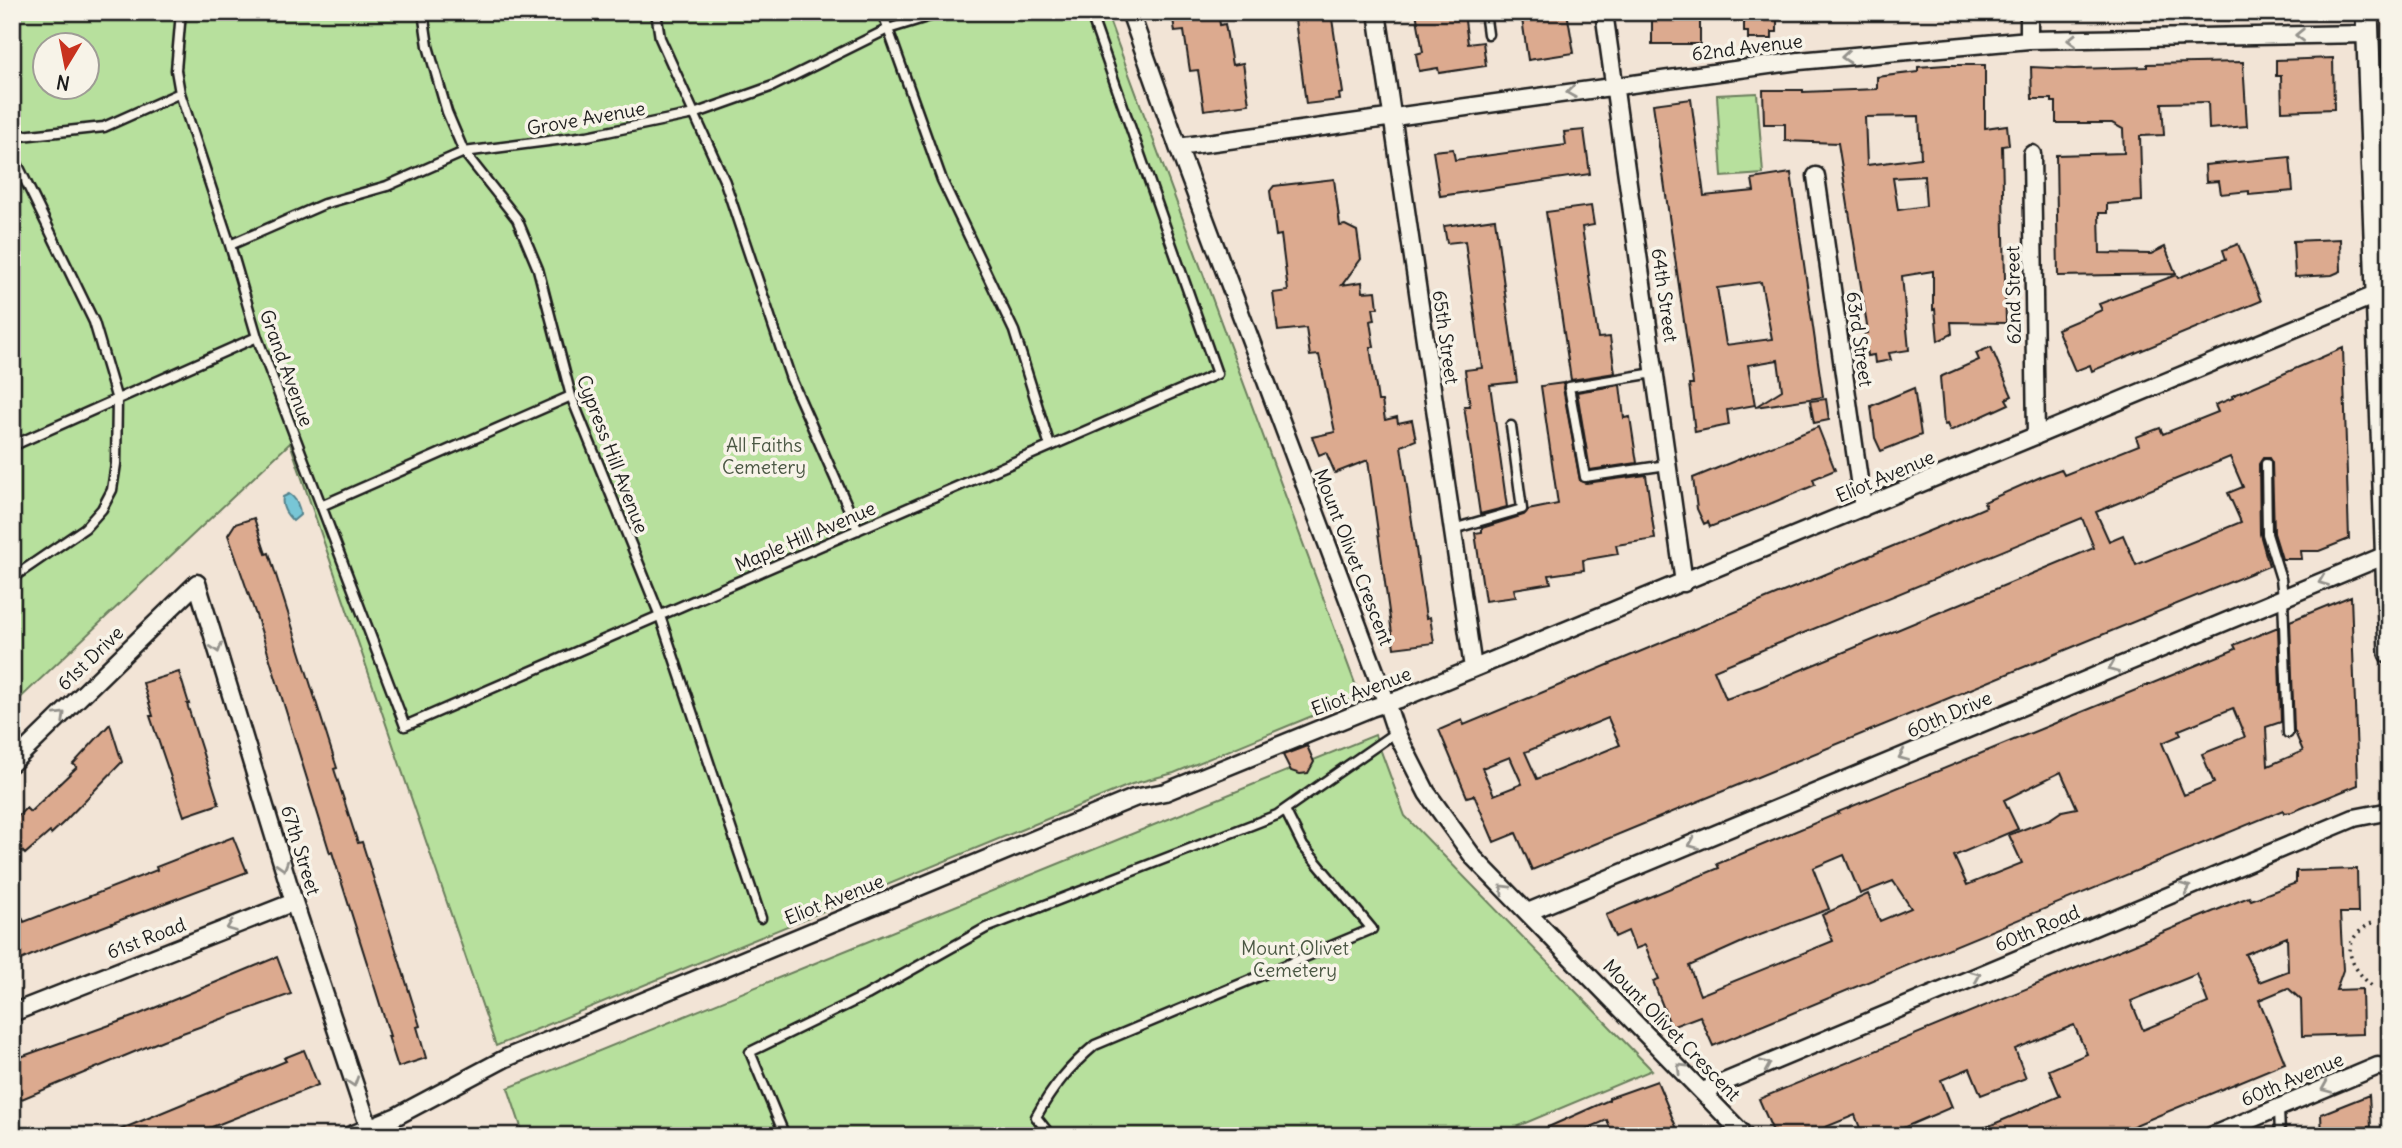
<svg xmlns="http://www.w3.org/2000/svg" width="2402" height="1148" viewBox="0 0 2402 1148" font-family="Delius,sans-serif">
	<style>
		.green { fill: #b7e09d; stroke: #6a7e5c; stroke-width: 2; fill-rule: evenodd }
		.water { fill: #78c6d6; stroke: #53828c; stroke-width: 2 }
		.building { fill: #dcaa8f; stroke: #1c1c1c; stroke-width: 2; fill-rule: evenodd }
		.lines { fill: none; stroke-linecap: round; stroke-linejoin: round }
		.lane-casing { stroke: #1c1c1c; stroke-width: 13 }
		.street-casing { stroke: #1c1c1c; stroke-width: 21 }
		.secondary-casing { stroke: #1c1c1c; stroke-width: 26 }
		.path { stroke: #1c1c1c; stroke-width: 3.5; stroke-dasharray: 2 5; stroke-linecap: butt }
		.lane { stroke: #f7f3e8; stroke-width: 8 }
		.street { stroke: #f7f3e8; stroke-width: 16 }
		.secondary { stroke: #f7f3e8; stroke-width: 21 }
		.oneway { stroke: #94928c }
		.labels { text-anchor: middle; stroke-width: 7; stroke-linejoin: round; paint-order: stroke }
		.street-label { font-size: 19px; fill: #1c1c1c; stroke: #f7f3e8 }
		.park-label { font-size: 19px; fill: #4a5743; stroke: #f7f3e8 }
	</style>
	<rect width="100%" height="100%" fill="#f2e4d6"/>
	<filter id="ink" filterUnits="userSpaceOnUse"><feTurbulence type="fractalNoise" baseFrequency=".0143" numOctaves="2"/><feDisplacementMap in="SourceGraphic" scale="14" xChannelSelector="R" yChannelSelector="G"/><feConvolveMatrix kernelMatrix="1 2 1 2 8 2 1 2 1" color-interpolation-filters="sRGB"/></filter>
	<g filter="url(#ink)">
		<!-- green -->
		<path class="green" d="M12 12H1106L1357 689 1351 700 1174 773 1132 784 496 1046 290 443 12 706ZM46 46H88V88H46Z
			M1757 93 1763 174 1722 177 1717 95Z
			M1375 735 1405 816 1652 1070 1494 1136H524L508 1088Z"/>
		<!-- water -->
		<path class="water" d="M289 494C296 498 300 507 300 515L293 521C286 514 281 507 283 497Z"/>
		<!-- building -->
		<path class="building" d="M1172 12H1218L1220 25 1225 24 1232 65 1243 63 1249 104 1204 110 1198 70 1190 71 1184 31 1175 32Z
			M1294 12H1331L1343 93 1339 94 1340 100 1306 104Z
			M1416 12H1449V15L1464 13 1468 44 1483 42 1486 66 1439 73 1438 68 1419 71 1416 54 1423 52Z
			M1521 12H1567L1574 53 1528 60Z
			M1652 12H1700V44H1652Z
			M1744 12H1777V32H1772V39H1748V32H1744Z
			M2333 58 2334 109 2282 111 2281 76H2276V60Z
			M2243 62 2247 126 2209 129 2208 102 2162 103 2164 135 2140 136 2142 201 2107 204V213H2099L2100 253 2151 254 2165 247 2176 274 2058 276 2056 155 2124 153 2123 129 2112 123H2056V102H2052V99H2032L2031 67 2074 69 2147 67V64Z
			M1946 65H1985V128L2007 125 2009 145 2002 146 2006 323 1951 322 1952 334 1938 341 1935 309 1933 310V271L1902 276 1909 350 1889 353 1891 360 1875 363 1874 355 1867 356 1864 333H1868L1864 305 1838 143 1785 141V124H1764L1763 90H1803V92L1877 89V77L1918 72V67ZM1919 116 1921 158 1867 165 1865 117ZM1924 176 1926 206 1898 210 1893 178Z
			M1691 99 1704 196 1754 191 1752 179 1791 173 1823 397 1755 407 1782 390 1778 360 1748 365 1755 405 1727 410 1729 425 1695 432 1689 384H1693L1653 104ZM1761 282 1772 339 1726 345 1717 288Z
			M1584 130 1590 174 1440 196 1433 151 1453 149 1455 160 1551 147 1566 145 1564 132Z
			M2290 157 2293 191 2249 195V191L2221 194 2219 181 2206 182 2205 165Z
			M1334 179 1340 226 1345 225 1357 231 1361 259 1342 285 1362 282 1363 292 1376 291 1378 308H1373L1375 320 1370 321 1374 347H1370L1378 401H1382L1385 420 1397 417 1398 423 1412 420 1416 440 1401 446 1426 618 1430 617 1434 643 1394 648 1368 460 1335 473 1326 452 1319 455 1312 437 1335 432 1319 355 1310 356 1306 328 1278 331 1273 293 1288 291 1281 235 1276 236 1270 191 1274 186Z
			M1591 206 1594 225 1582 227 1598 338 1610 337 1615 373 1571 380 1546 212Z
			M1495 219 1517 382 1490 385 1507 507 1480 514 1464 406H1470L1465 370 1482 368 1465 241 1447 243 1444 226Z
			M2340 239 2341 271 2332 275 2295 277 2293 241Z
			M2238 244 2261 301 2092 371 2090 365 2075 371 2057 329 2102 310 2099 304 2176 275 2178 278 2226 259 2223 250Z
			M1991 347 2012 396 2006 399 2009 404 1950 431 1947 424 1944 425 1940 377 1979 360 1976 353Z
			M2343 348 2349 539 2319 551H2301L2302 559H2282L2274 533 2272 463 2269 458H2263L2259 464 2260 534 2269 566 1532 870 1516 833 1494 842 1474 795 1467 797 1439 730 1462 720 1464 725 1965 516 1986 507 1984 502 2045 475 2061 469 2064 475 2139 445 2136 437 2160 428 2163 434 2218 412 2215 405 2233 398 2232 396ZM2230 457 2243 487 2228 493 2241 522 2136 565 2123 535 2109 541 2096 512ZM2082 518 2094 548 1760 687 1726 699 1714 670ZM1608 718 1620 745 1537 779 1525 752ZM1510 757 1522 784 1494 795 1482 768Z
			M1564 383 1563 388 1580 481 1586 483 1646 475 1655 539 1616 545 1618 554 1583 560 1584 570 1549 575 1551 583 1514 589 1516 597 1485 601 1475 533 1482 532V528L1524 515 1528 510 1558 504 1541 386Z
			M1620 385 1624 418 1630 417 1637 463 1590 470 1577 392Z
			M1914 388 1921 435 1881 451 1875 438 1871 406Z
			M1826 399 1829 420 1814 423 1810 401Z
			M1818 427 1835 470 1813 479 1815 485 1772 503 1710 527 1708 522 1704 524 1697 509 1693 478Z
			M254 518 266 554 269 553 337 768 334 769 353 828 358 843 362 842 420 1026 417 1027 426 1058 398 1067 388 1036H390L332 852 330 853 259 624 228 535 235 524Z
			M2351 596 2358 785 2292 812 2284 813 2283 810 1713 1046 1700 1016 1671 1027 1653 981 1659 979 1645 945 1635 949 1628 931 1615 937 1606 915 1719 868 1717 864 1839 813 1838 812 2236 649 2234 645 2278 627 2281 722 2266 727 2268 766 2303 751 2294 730 2290 621ZM2233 708 2245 737 2202 754 2214 783 2184 795 2162 743 2181 735 2179 730ZM2061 772 2077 808 2062 811 2050 819 2009 835 2022 863 1967 885 1954 856 2018 829 2004 800ZM1844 855 1860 894 1893 881 1911 908 1880 921 1868 894 1822 915 1833 941 1700 995 1689 966 1747 940 1829 909 1813 868Z
			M179 672 189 704H187L219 804 184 816 150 716H153L143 683Z
			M110 724 122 762 63 823 51 834 50 832 25 854 12 840V822L26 808 30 812 77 767 73 764Z
			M1307 746 1314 762 1308 773 1300 774 1291 771 1283 755Z
			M233 837 247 872 52 946 12 964V895L24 922 157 870 156 867Z
			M2357 869 2358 913H2340L2343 970 2336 990 2362 989 2363 1034 2302 1036 2301 1000 2288 988 2259 1000 2285 1063 2109 1136H1965L2060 1096 2049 1070 2087 1054 2074 1025 2015 1049 2026 1078 1981 1095 1970 1068 1941 1080 1952 1107 1884 1136H1863L1855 1115 1804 1136H1775L1759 1099 2234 903 2249 897 2251 900 2296 883V871ZM2287 937 2288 971 2259 982 2245 954ZM2197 974 2208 1003 2143 1030 2131 1001Z
			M277 957 291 994 163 1040 12 1103V1060L135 1016Z
			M304 1050 318 1085 189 1136H105L286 1061 284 1058Z
			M1657 1081 1680 1136H1613L1607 1120 1570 1136H1528L1609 1100V1098Z
			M2369 1095 2371 1127H2361V1136H2322L2321 1114Z"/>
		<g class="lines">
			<defs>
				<path id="lane" d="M181 12 176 70 180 93 230 245 257 337 405 726 1217 374 1090 12
					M423 12 428 46 447 112 464 152 517 219 538 269 571 396 660 616 761 918
					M656 12 660 38 725 182 791 379 858 530
					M882 12 942 180 1014 331 1050 446
					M1485 12 1488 34
					M12 137 104 127 180 93
					M12 153 94 322 117 400 116 464 112 490 102 509 85 528 12 578
					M230 245 324 204 387 186 464 152 587 136 694 114 773 86 888 29 943 12
					M1654 373 1569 387 1585 477 1667 465
					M12 446 257 337
					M2266 464 2267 534 2281 579 2283 597 2288 733
					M321 506 571 396
					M1453 529 1522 509 1511 426
					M2279 1108 2280 1136
					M785 1136 750 1052 867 995 986 928 1277 815 1396 732
					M1051 1136 1036 1117C1052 1088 1069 1067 1095 1045L1372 929 1303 846 1285 810"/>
				<path id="street" d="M1130 12 1178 147 1381 687 1396 732 1427 793 1474 858 1745 1136
					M1377 12 1473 668
					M1604 12 1684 583
					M2029 12V40
					M1178 147 1799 61 2029 40 2368 34
					M2032 154 2036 436
					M1816 176 1863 508
					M12 763 197 583 294 902 369 1128
					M1528 912 2386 555
					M12 1013 294 902
					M1703 1091 2354 818 2390 811
					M349 1136 395 1117 506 1058 1134 798 1165 792 1371 708 1402 698 2390 289
					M2211 1136 2378 1066 2390 1070"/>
				<path id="secondary" d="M2367 12 2390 653"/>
			</defs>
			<!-- lane casing -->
			<use href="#lane" class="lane-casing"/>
			<!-- street casing -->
			<use href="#street" class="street-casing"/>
			<!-- secondary casing -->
			<use href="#secondary" class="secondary-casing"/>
			<!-- path -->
			<path class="path" d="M2372 923C2336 942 2350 967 2374 988"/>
			<!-- lane -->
			<use href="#lane" class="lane"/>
			<!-- street -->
			<use href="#street" class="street"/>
			<!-- secondary -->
			<use href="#secondary" class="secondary"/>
		</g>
		<!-- one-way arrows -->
		<defs><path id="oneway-chevron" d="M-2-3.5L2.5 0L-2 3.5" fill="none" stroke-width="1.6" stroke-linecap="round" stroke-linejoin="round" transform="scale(1.75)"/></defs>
		<g class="oneway">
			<use href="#oneway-chevron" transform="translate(2300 35) rotate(179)"/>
			<use href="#oneway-chevron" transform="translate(2072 40) rotate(179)"/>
			<use href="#oneway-chevron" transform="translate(1846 57) rotate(175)"/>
			<use href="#oneway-chevron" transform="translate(1571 92) rotate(172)"/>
			<use href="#oneway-chevron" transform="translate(2323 581) rotate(158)"/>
			<use href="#oneway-chevron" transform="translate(217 648) rotate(73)"/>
			<use href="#oneway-chevron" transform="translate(2113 668) rotate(157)"/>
			<use href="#oneway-chevron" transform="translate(61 716) rotate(-44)"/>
			<use href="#oneway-chevron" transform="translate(1903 756) rotate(157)"/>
			<use href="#oneway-chevron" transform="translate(1693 844) rotate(157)"/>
			<use href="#oneway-chevron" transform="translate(283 866) rotate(73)"/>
			<use href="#oneway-chevron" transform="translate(2186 888) rotate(-23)"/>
			<use href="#oneway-chevron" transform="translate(1504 889) rotate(-135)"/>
			<use href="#oneway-chevron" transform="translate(231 927) rotate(159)"/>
			<use href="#oneway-chevron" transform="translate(1976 976) rotate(-23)"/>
			<use href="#oneway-chevron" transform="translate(1766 1065) rotate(-23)"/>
			<use href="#oneway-chevron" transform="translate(1681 1068) rotate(-135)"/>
			<use href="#oneway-chevron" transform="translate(353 1082) rotate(72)"/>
			<use href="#oneway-chevron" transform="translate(2326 1088) rotate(157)"/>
		</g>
	</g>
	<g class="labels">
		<!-- street labels -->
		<g class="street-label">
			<text transform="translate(1747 47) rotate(-7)" y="7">62nd Avenue</text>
			<text transform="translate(586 118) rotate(-10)" y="7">Grove Avenue</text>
			<text transform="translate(1665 295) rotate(82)" y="7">64th Street</text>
			<text transform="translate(2013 295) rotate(-91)" y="7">62nd Street</text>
			<text transform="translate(1446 337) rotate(82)" y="7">65th Street</text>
			<text transform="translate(1860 339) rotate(82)" y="7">63rd Street</text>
			<text transform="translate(287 368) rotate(70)" y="7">Grand Avenue</text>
			<text transform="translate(613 454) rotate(69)" y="7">Cypress Hill Avenue</text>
			<text transform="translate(1885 476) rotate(-23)" y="7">Eliot Avenue</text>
			<text transform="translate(805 536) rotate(-23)" y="7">Maple Hill Avenue</text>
			<text transform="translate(1354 557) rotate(69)" y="7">Mount Olivet Crescent</text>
			<text transform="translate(90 658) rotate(-44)" y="7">61st Drive</text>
			<text transform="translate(1361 691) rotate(-21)" y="7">Eliot Avenue</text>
			<text transform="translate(1949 714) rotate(-23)" y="7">60th Drive</text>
			<text transform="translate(301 850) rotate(73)" y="7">67th Street</text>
			<text transform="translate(834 899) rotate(-22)" y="7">Eliot Avenue</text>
			<text transform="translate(2037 928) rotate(-23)" y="7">60th Road</text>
			<text transform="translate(146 938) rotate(-21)" y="7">61st Road</text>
			<text transform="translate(1672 1030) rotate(46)" y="7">Mount Olivet Crescent</text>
			<text transform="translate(2292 1079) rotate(-23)" y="7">60th Avenue</text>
		</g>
		<!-- park labels -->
		<g class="park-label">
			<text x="764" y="452">All Faiths<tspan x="764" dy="22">Cemetery</tspan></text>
			<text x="1295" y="955">Mount Olivet<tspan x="1295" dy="22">Cemetery</tspan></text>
		</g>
	</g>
	<!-- margin -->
	<rect width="2402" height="1148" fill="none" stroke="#f7f3e8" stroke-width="42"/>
	<rect x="21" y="21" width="2360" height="1106" fill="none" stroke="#1c1c1c" stroke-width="2.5" filter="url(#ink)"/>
	<!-- north arrow -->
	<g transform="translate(66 66) rotate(190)"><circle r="33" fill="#f7f3e8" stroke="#9f9d96" stroke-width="2"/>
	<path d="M0-5L12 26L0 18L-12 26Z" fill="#c8321e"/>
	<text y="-10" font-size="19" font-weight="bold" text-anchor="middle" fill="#1c1c1c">N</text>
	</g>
</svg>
